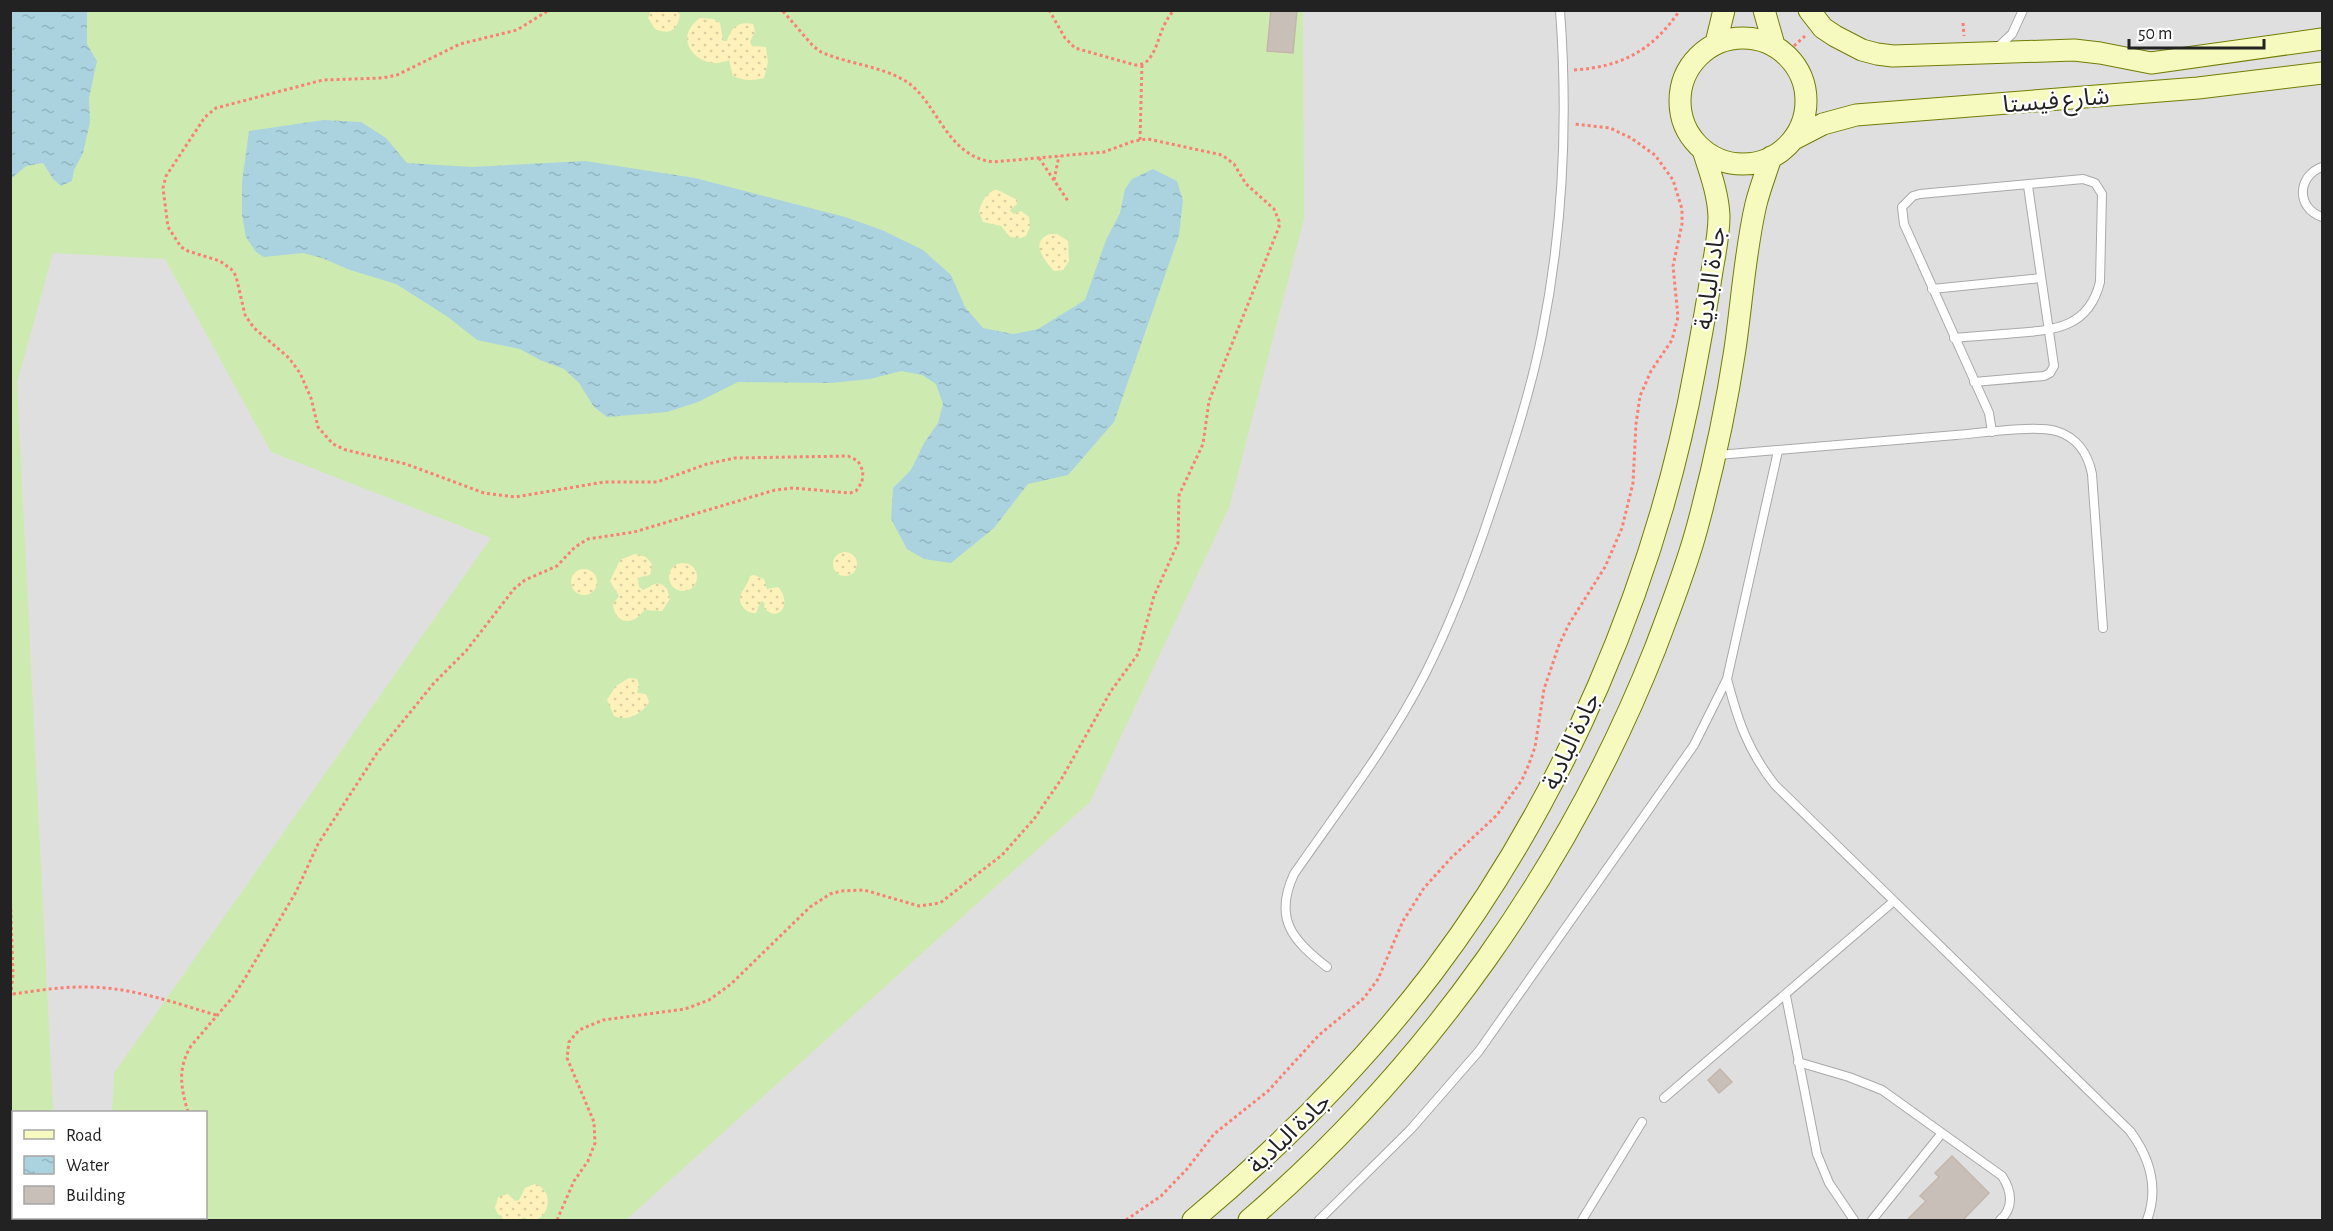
<svg xmlns="http://www.w3.org/2000/svg" width="2333" height="1231" viewBox="0 0 2333 1231" font-family="'Alegreya Sans','Noto Sans Arabic',sans-serif">
	<style>
		.residential { fill: #e0dfdf; fill-rule: evenodd }
		.grass { fill: #cdebb0 }
		.sand { fill: url(#sand-dots) }
		.water { fill: url(#water-ripples) }
		.building { fill: #c7bfb8; stroke: #c4b6ab; stroke-width: 1.5 }
		.lines { fill: none; stroke-linecap: round; stroke-linejoin: round }
		.lane-casing { stroke: #a9a9a9; stroke-width: 10 }
		.secondary-casing { stroke: #707d05; stroke-width: 23 }
		.path { stroke: #fa8072; stroke-width: 3; stroke-dasharray: 3 3; stroke-linecap: butt }
		.lane { stroke: #fff; stroke-width: 8 }
		.secondary { stroke: #f7fabf; stroke-width: 21 }
		.labels { text-anchor: middle; stroke-width: 4.5; stroke-linejoin: round; paint-order: stroke }
		.street-label { font-size: 24px; fill: #222; stroke: #fff }
	</style>
	<defs>
		<pattern id="sand-dots" width="8" height="8" patternUnits="userSpaceOnUse" patternTransform="scale(1.5)"><rect width="8" height="8" fill="#fff1ba"/><path d="M2 2h.1M6 6h.1" fill="none" stroke="#dacea0" stroke-width="1.8" stroke-linecap="round"/></pattern>
		<pattern id="water-ripples" width="26" height="14" patternUnits="userSpaceOnUse" patternTransform="scale(1.5)"><rect width="26" height="14" fill="#aad3df"/><path d="M2 4q2-2 4 0t4 0M15 11q2-2 4 0t4 0" fill="none" stroke="#92b5bf"/></pattern>
	</defs>
	<rect width="100%" height="100%" fill="#f2efe9"/>
	<!-- residential -->
	<path class="residential" d="M10 11H2322V1220H11ZM14 1112H206V1218H14Z"/>
	<!-- grass -->
	<path class="grass" d="M11 11H1303L1304 219 1229 508 1090 802 626 1220H133L131 1218H206V1112H112L114 1073 491 538 271 452 165 259 53 253 17 383 53 1108 51 1112H14V1192L11 1199Z"/>
	<!-- sand -->
	<path class="sand" d="M651 11H676L680 15C677 31 670 35 655 29L648 18Z
		M700 18 713 19 720 23 723 41H727C731 28 738 21 753 24L755 31 750 42 752 46 766 47 768 62 764 78C752 81 745 81 733 76L729 60C703 73 668 41 700 18Z
		M994 190H998L1017 200V204L1010 210 1011 212 1014 214 1021 211 1029 217 1030 227 1026 236 1020 238 1010 237 1001 226 983 222 979 212C981 203 985 195 994 190Z
		M1050 234H1057L1068 241 1069 261 1063 270 1054 271C1044 260 1029 242 1050 234Z
		M833 564a12 12 0 1 1 24 0a12 12 0 1 1-24 0Z
		M635 554 646 557 652 564 650 575 640 577 638 579 639 587 643 590C653 586 657 578 667 589L670 599 662 611 644 610C634 626 615 625 613 604L619 596 610 581 620 560Z
		M669 577a14 14 0 1 1 28 0a14 14 0 1 1-28 0Z
		M571 582a13 13 0 1 1 26 0a13 13 0 1 1-26 0Z
		M754 575 764 579 767 589 778 587C793 603 779 624 764 608L765 603 761 601 756 613C750 613 747 612 743 607 734 596 748 587 750 576Z
		M629 678 637 679 639 685 637 693 646 694 649 702C641 714 628 722 614 716L607 700 616 686Z
		M535 1184C560 1193 544 1231 524 1217L520 1220H503L502 1216 498 1214 495 1208 498 1197 508 1194 515 1201 519 1200 525 1188Z"/>
	<!-- water -->
	<path class="water" d="M11 10 87 11V44L97 61 89 98 90 122 83 153 74 170 72 181 61 186 53 179 43 163 26 166 11 179Z
		M324 120 361 122 386 138 407 163 472 167 585 161 695 178 845 217 882 230 923 250 951 275 965 307 983 328 1013 334 1038 329 1085 300 1106 240 1120 213 1125 189 1132 179 1153 169 1177 181 1183 200 1179 235 1114 422 1068 475 1028 484 994 528 951 563 924 559 907 549 891 519 893 488 911 470 924 443 938 423 943 404 936 384 922 375 901 371 870 379 831 383 738 382 698 402 667 412 607 417 594 407 579 383 564 369 540 360 520 349 477 340 448 317 396 284 350 270 322 258 303 253 264 257 256 252 246 237 242 215V182L249 131Z"/>
	<!-- building -->
	<path class="building" d="M1271 10H1297L1293 53 1267 51Z
		M1720 1069 1732 1082 1719 1093 1708 1080Z
		M1952 1156 1989 1193 1962 1221H1906L1926 1201 1920 1196 1939 1177 1935 1173Z"/>
	<g class="lines">
		<defs>
			<path id="lane" d="M1997 48 2012 34 2023 10
				M2322 167C2297 176 2296 208 2322 217
				M1932 289 2041 278
				M1954 338C1975 336 1995 335 2016 333 2056 330 2089 327 2100 282L2102 194 2095 183 2083 179 1920 194 1913 196 1902 207 1904 224 1989 413 1992 432
				M1974 382 2044 376 2050 373 2054 366 2028 186
				M1718 455C1797 449 1876 442 1956 435 1980 433 2034 425 2056 431 2077 437 2088 454 2092 474L2103 628
				M1727 679C1738 721 1748 751 1775 785L2130 1131C2150 1158 2159 1188 2147 1220
				M1327 967C1293 941 1273 919 1294 874 1339 809 1388 746 1424 676 1453 619 1475 560 1495 499 1513 445 1531 390 1542 334 1563 229 1568 117 1560 10
				M1786 996 1817 1154 1829 1183 1854 1220
				M1798 1062 1849 1077 1882 1090 2002 1176C2012 1191 2014 1208 2000 1220
				M1664 1098 1894 901
				M107 1218 108 1220
				M1319 1220 1411 1129 1479 1051 1694 745 1727 679 1778 451
				M1582 1220 1642 1122
				M1872 1220 1942 1133"/>
			<path id="secondary" d="M1764 10 1774 45
				M1809 10 1823 28 1835 36 1862 50 1877 54 1893 56 2074 50 2100 53 2151 63 2322 39
				M1680 101a63 63 0 1 1 126 0a63 63 0 1 1-126 0Z
				M1716 43 1724 10
				M1794 139 1823 124 1856 115 2198 88 2322 73
				M1193 1220C1281 1146 1363 1064 1433 972 1563 800 1657 580 1695 369 1701 337 1707 304 1712 271 1715 253 1719 235 1719 216 1718 193 1710 172 1703 150
				M1249 1220C1427 1067 1568 868 1655 649 1670 609 1686 569 1697 528 1713 469 1726 409 1735 349 1742 301 1745 251 1756 204 1760 188 1766 173 1771 157"/>
		</defs>
		<!-- lane casing -->
		<use href="#lane" class="lane-casing"/>
		<!-- secondary casing -->
		<use href="#secondary" class="secondary-casing"/>
		<!-- path -->
		<path class="path" d="M984 10H999
			M1049 10 1065 38 1075 48 1135 65C1140 65 1145 64 1149 59 1160 45 1159 27 1174 10
			M1963 23 1964 36
			M1794 46 1805 36
			M1574 70C1622 67 1653 50 1680 10
			M1140 140 1142 64
			M1039 158 1068 201
			M1054 180 1059 156
			M10 885 13 974 10 1004
			M13 994C35 991 58 987 81 987 128 986 172 1002 216 1015
			M188 1112C181 1088 177 1069 191 1046L232 998 244 980 296 892 318 844 377 753 434 683 466 651 514 589 525 580 557 566 575 547 588 539 634 532 775 490 793 488 850 493 856 491 862 482 863 471 858 461 848 456 735 458 707 464 657 482H604L515 497 484 493 406 464 346 450 333 444 318 427 311 398 300 373 289 358 254 328 245 315 236 276 231 269 220 261 188 251 181 247 168 227 163 188 166 176 205 117 216 108 323 80 382 78 397 75 460 44 517 30 549 10
			M204 1218 205 1220
			M557 1220 574 1181 588 1161 595 1143 594 1122 567 1058 569 1042 579 1030 603 1020 685 1009 709 1000 731 984 810 907 830 894 841 891 864 890 919 906 940 903 1002 855 1034 819 1062 778 1111 691 1138 654 1154 596 1178 543 1179 495 1203 444 1209 401 1279 227V221L1274 209 1246 184 1234 164 1222 155 1148 139 1134 141 1104 152 993 162C946 156 938 103 907 82 882 66 848 64 821 52L813 46 782 10
			M1126 1220 1161 1196 1187 1169 1214 1134 1268 1091 1319 1035 1364 998 1378 979 1403 921 1424 888 1450 859 1497 815 1522 780 1529 764 1535 747 1544 689 1559 645 1569 624 1605 567 1622 528 1633 483 1636 424 1640 396 1651 371 1672 340 1678 317 1673 266 1682 224V209L1673 180 1655 155 1631 138 1610 128 1574 124"/>
		<!-- lane -->
		<use href="#lane" class="lane"/>
		<!-- secondary -->
		<use href="#secondary" class="secondary"/>
	</g>
	<g class="labels">
		<!-- street labels -->
		<g class="street-label">
			<text transform="translate(2056 100) rotate(-5)" y="8">شارع فيستا</text>
			<text transform="translate(1710 278) rotate(-82)" y="8">جادة البادية</text>
			<text transform="translate(1571 741) rotate(-65)" y="8">جادة البادية</text>
			<text transform="translate(1289 1133) rotate(-44)" y="8">جادة البادية</text>
		</g>
	</g>
	<!-- border -->
	<rect width="2333" height="1231" fill="none" stroke="#222222" stroke-width="24"/>
	<!-- legend -->
	<rect x="12" y="1111" width="195" height="108" fill="#ffffff" stroke="#a7a7a7" stroke-width="1.5"/>
	<rect x="24" y="1130" width="30" height="9" fill="#f7fabf" stroke="#a7a7a7" stroke-width="1.5"/>
	<text x="66" y="1141" font-size="18" fill="#222222">Road</text>
	<rect x="24" y="1156" width="30" height="18" fill="url(#water-ripples)" stroke="#a7a7a7" stroke-width="1.5"/>
	<text x="66" y="1171" font-size="18" fill="#222222">Water</text>
	<rect x="24" y="1186" width="30" height="18" fill="#c7bfb8" stroke="#a7a7a7" stroke-width="1.5"/>
	<text x="66" y="1201" font-size="18" fill="#222222">Building</text>
	<!-- scale -->
	<path d="M2129 39v9h135v-9" fill="none" stroke="#222222" stroke-width="3"/>
	<text x="2138" y="39" font-size="18" fill="#222222" stroke="#ffffff" stroke-width="4.5" paint-order="stroke">50 m</text>
</svg>
